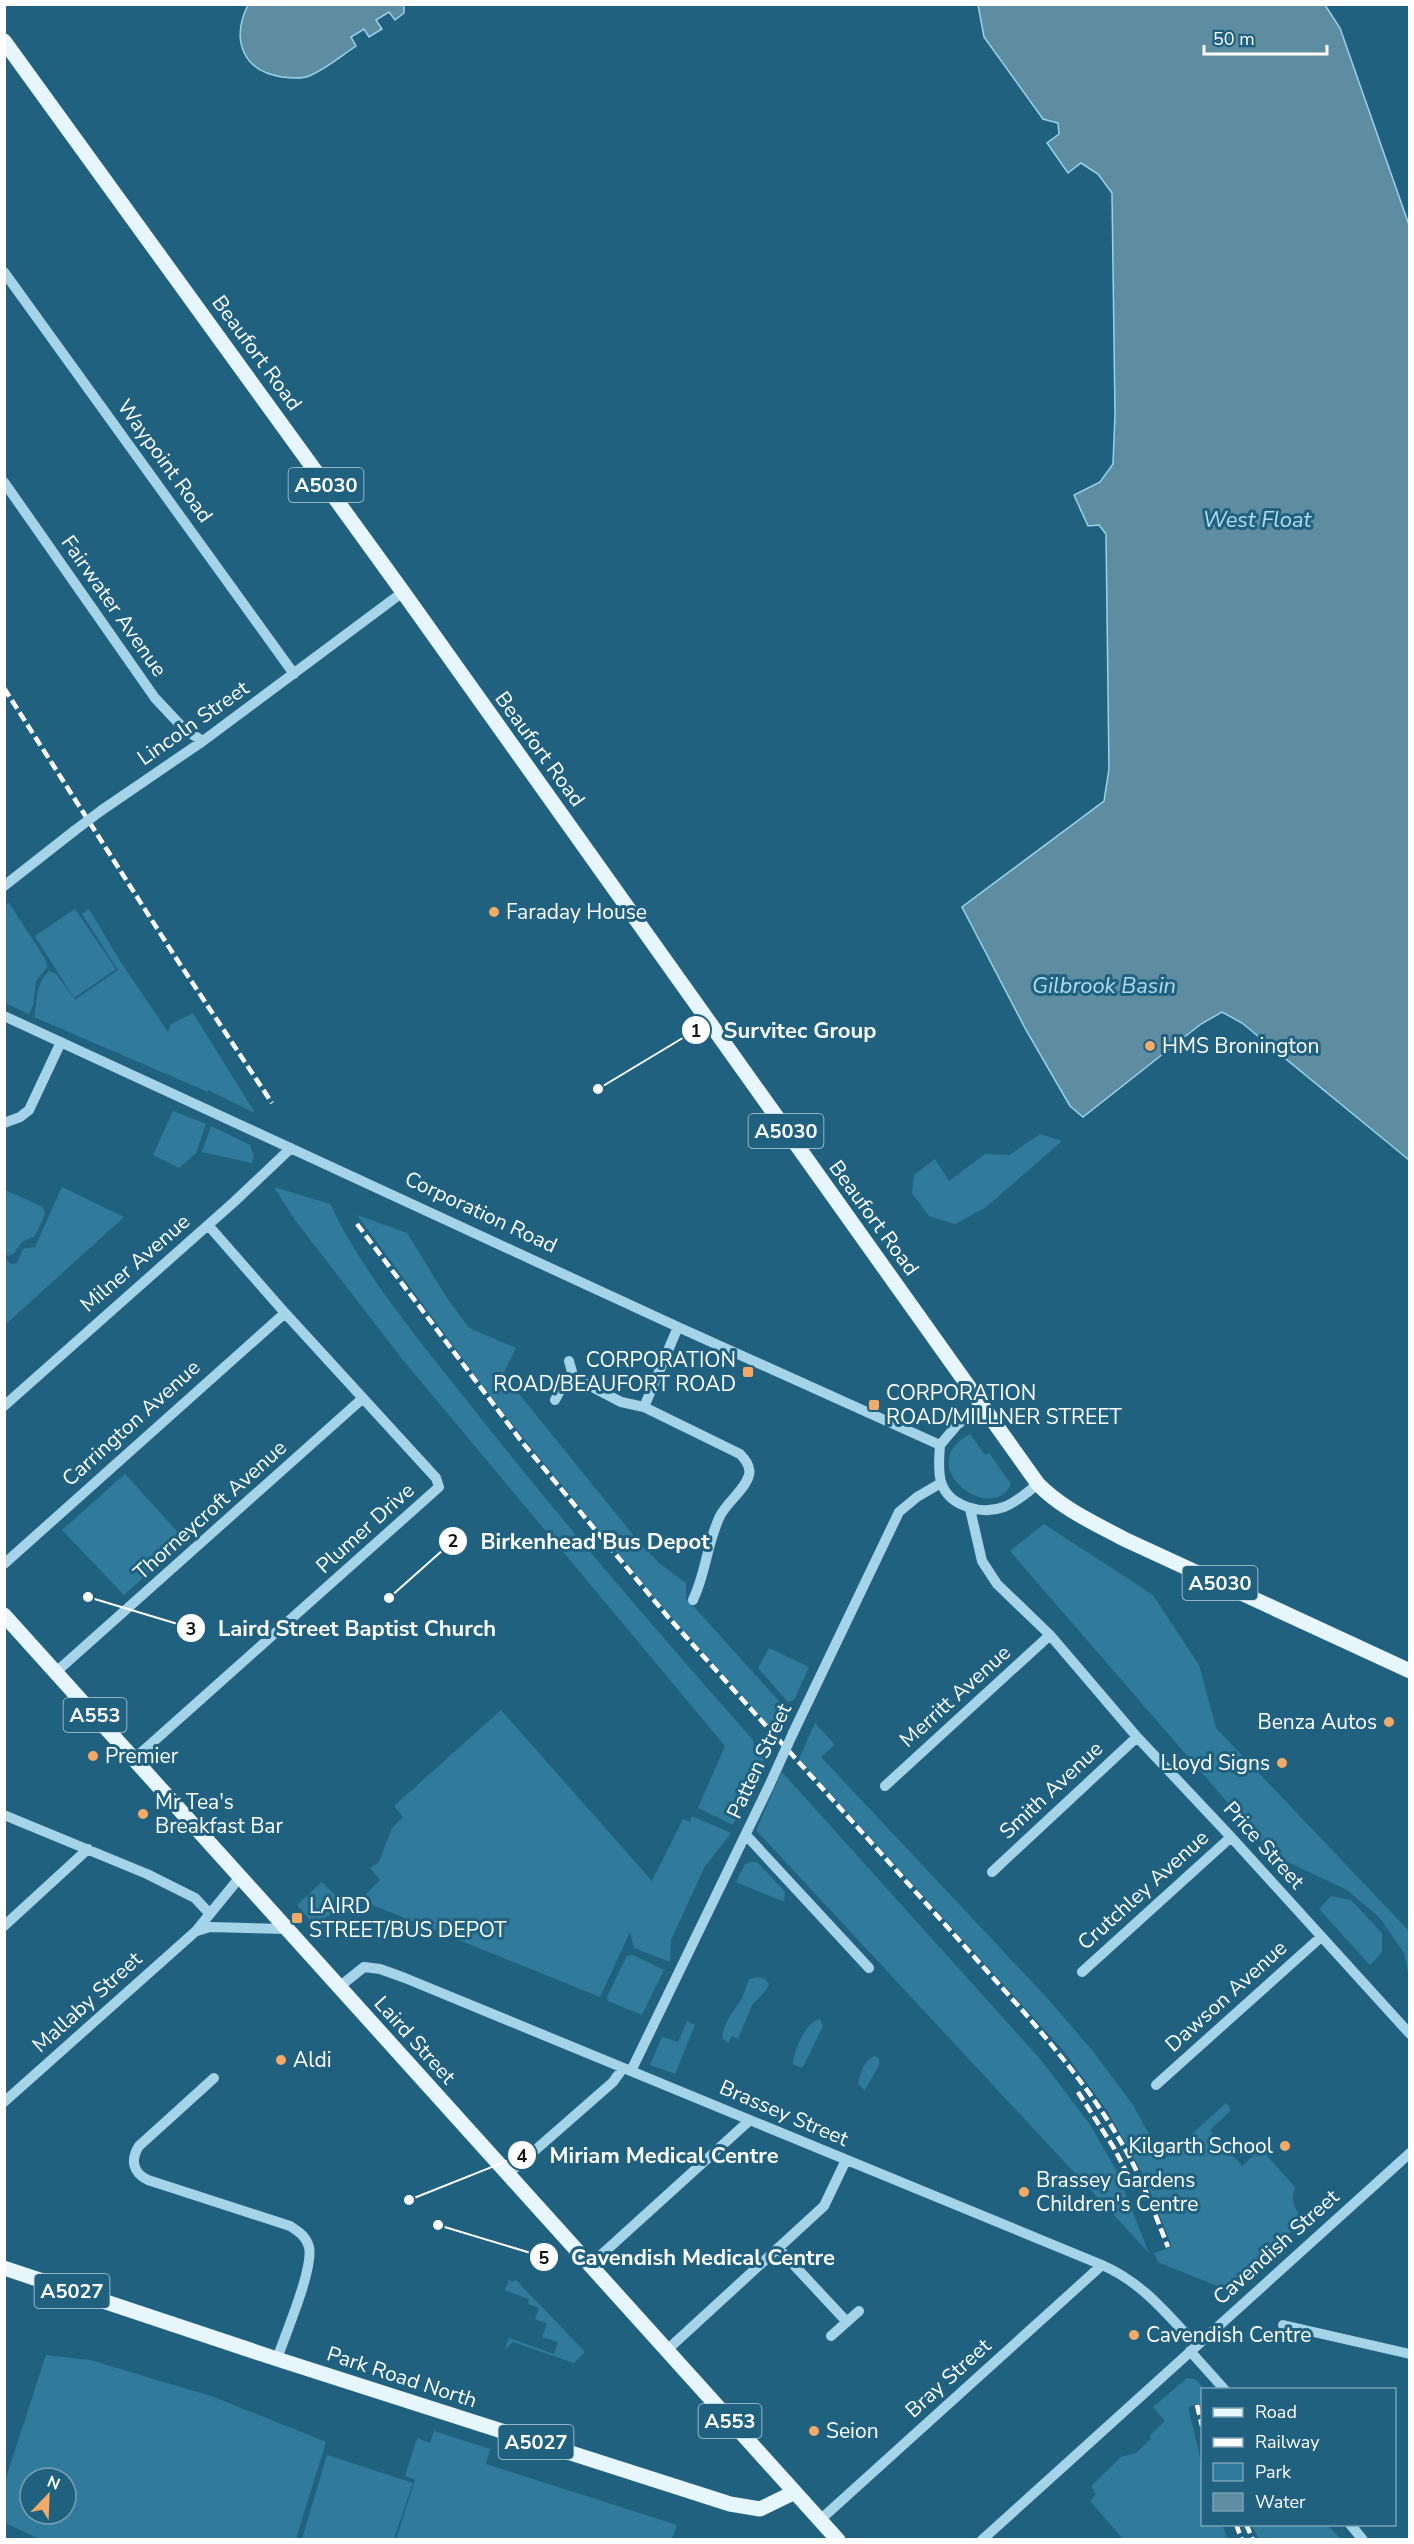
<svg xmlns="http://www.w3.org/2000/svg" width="1414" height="2544" viewBox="0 0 1414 2544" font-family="'Nunito Sans',sans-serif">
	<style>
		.green { fill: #307b9c; fill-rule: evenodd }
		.water { fill: #5e8da2; stroke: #99d2e9; stroke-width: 1.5 }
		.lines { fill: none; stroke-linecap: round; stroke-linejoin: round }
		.minor { stroke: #a5d3e8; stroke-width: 10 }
		.major { stroke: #e7f5fd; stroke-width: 15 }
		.rail { stroke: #fff; stroke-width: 4.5; stroke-dasharray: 10 4.5; stroke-linecap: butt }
		.minor-bridge { stroke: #a5d3e8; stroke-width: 10 }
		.poi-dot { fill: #f5a966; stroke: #206180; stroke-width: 2 }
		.labels { text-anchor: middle; stroke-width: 6; stroke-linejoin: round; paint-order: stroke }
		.shield { fill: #206180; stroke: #bcd0d9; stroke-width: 1.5 }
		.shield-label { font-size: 20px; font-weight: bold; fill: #fff }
		.street-label { font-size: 21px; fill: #fff; stroke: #206180 }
		.poi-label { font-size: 21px; fill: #fff; stroke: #206180; text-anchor: start }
		.water-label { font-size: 22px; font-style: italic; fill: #b0ddef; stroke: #206180 }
		.leader { fill: none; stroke: #fff; stroke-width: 2 }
		.callout-dot { fill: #fff; stroke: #206180; stroke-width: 2 }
		.mark-label { font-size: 18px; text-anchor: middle; font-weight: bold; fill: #111 }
		.callout-label { font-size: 22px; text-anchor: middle; font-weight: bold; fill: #fff; stroke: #206180; stroke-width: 6; stroke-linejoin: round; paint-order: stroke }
	</style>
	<rect width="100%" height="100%" fill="#206180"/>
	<!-- green -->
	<path class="green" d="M9 903 46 960 47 967 36 981 33 1005 29 1014 5 1003 4 905Z
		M75 909 116 969 74 998 35 936Z
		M89 909 120 961 168 1032 171 1024 193 1013 255 1113 208 1090V1092L34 1017C38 999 35 985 49 971L56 974 75 1000 118 970 82 914Z
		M173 1111 206 1124 196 1153 179 1168 153 1155Z
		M211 1126 250 1145 254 1157 252 1163 202 1152Z
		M1040 1134 1062 1141 985 1208 955 1224 929 1216 912 1193 914 1175 935 1159 949 1181 985 1154 1009 1155Z
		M62 1187 124 1217 5 1325V1258L11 1264 17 1263 23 1249 35 1247Z
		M274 1187 330 1204C364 1275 419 1340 468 1402 559 1518 655 1629 753 1740L754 1749 766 1754 733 1825 698 1808 725 1746 403 1360 295 1220Z
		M5 1190 43 1207 45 1214 35 1236 22 1242 14 1253 8 1256 5 1254Z
		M357 1215 407 1233 447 1298 469 1328 516 1348 503 1374 638 1541 660 1564 686 1583V1598L786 1709 775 1733 655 1599 499 1408Z
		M970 1434 985 1455 989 1453 1011 1484C993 1526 910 1466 970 1434Z
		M125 1474 185 1540 124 1595 62 1530Z
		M1044 1524 1153 1595 1199 1665 1216 1728 1409 1931V1976L1404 1953 1380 1918 1347 1890 1273 1855 1010 1551Z
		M769 1648 809 1667 794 1700 788 1702 758 1668Z
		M501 1710 652 1881 683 1819 690 1822 692 1816 731 1833 704 1868 671 1940 670 1962 634 1948 630 1932 600 1997 360 1900 380 1880 370 1868 379 1862 392 1828 403 1817 394 1806Z
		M815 1723 835 1745 821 1757 1048 1999 1092 2050 1133 2105 1163 2160 1226 2103 1231 2110 1210 2130 1242 2166 1261 2149 1295 2187C1290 2201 1294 2210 1305 2219L1230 2286H1217L1158 2262 1154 2253 1172 2247 1145 2178 1108 2112 1062 2049 799 1759Z
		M782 1772 1041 2060 1089 2123 1116 2170 1149 2253 756 1830Z
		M751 1862H757L785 1892 784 1902 736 1882 745 1864Z
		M322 1882 341 1901 349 1905 313 1924 297 1905Z
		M1331 1896 1351 1900 1382 1933V1952L1370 1965 1319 1909Z
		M633 1955 664 1970 642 2015 608 2001 607 1997 627 1956Z
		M758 1977 765 1979 769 1984 767 1989 752 2005 738 2039 732 2036 728 2043 722 2038C724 2020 734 2012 742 1998 745 1992 746 1985 749 1979Z
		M820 2019 823 2026 804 2065 802 2068 793 2064C794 2050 805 2023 820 2019Z
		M687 2021 695 2025 675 2074 650 2065 662 2037 678 2042Z
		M875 2056 879 2059V2065L865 2090 858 2084C861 2072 863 2061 875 2056Z
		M509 2280 512 2282 516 2280 585 2352 574 2363 513 2342 505 2349 509 2338 554 2354 558 2342 542 2337 547 2324 535 2319 539 2308 528 2304 529 2299 505 2290Z
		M46 2355 90 2360 214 2397 326 2442 296 2539H40L5 2523V2481ZM30 2478H66V2514H30Z
		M1187 2378 1195 2379 1205 2389 1202 2390V2403L1188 2407 1202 2466V2524L1222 2525 1228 2539H1123L1090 2501 1096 2494 1091 2486 1121 2457 1136 2453 1151 2439 1149 2436 1165 2421 1153 2407Z
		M434 2431 490 2449 486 2464 677 2525 672 2539H396L415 2480 405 2476 417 2438 430 2443Z
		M327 2455 413 2483 394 2539H302Z
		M1251 2525H1327L1341 2539H1259Z"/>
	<!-- water -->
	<path class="water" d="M248 5H404V13L395 20 389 12 376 20 382 29 369 37 364 29 351 37 356 46C341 56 326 69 309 76 302 79 290 78 282 77 242 71 231 39 248 5Z
		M978 5H1325L1340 28 1409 225V1160L1242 1023 1222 1012 1201 1024 1083 1117 1070 1106 1026 1030 962 907 1104 801 1109 769 1106 534 1099 525 1088 526 1074 495 1100 482 1113 464 1115 414 1112 193 1098 174 1081 163 1068 173 1047 143 1059 134 1058 123 1043 119 984 37Z"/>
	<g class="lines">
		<!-- minor -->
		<path class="minor" d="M4 272 294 674
			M4 482 155 698 185 730 203 741
			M102 810 203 741 403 592
			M4 886 74 831
			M4 1016 678 1327 940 1445
			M4 1123 20 1117 29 1110 61 1042
			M569 1361 574 1379
			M555 1400 563 1385 569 1379 579 1380 621 1402 644 1407 740 1454C746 1460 751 1467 749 1475 745 1490 727 1502 720 1516 707 1543 706 1573 693 1600
			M4 1406 234 1202 291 1148
			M644 1407 678 1327
			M982 1407 957 1425 940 1445C939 1457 938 1471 941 1482 949 1507 982 1515 1004 1507 1017 1502 1028 1492 1038 1484
			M970 1509 982 1561 997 1584 1050 1635 1137 1737 1231 1837 1410 2034
			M4 1564 285 1313
			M56 1672 362 1399
			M793 1733 899 1512 917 1497 941 1483
			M135 1758 439 1487 436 1478 285 1313 208 1225
			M885 1786 1050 1635
			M4 1815 147 1874 195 1898 210 1914
			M746 1835 869 1968
			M992 1872 1137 1737
			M4 1926 88 1849
			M197 1931 210 1927 287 1929
			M1082 1972 1231 1837
			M339 1987 364 1967 380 1969 405 1978 1102 2265C1143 2283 1166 2313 1196 2345
			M631 2071 769 1786
			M214 2078 139 2146C130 2160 133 2173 148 2180L290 2226C299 2232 306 2236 309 2247 314 2268 285 2335 277 2359
			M1156 2085 1321 1937
			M4 2102 196 1931 240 1877
			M508 2174 613 2082 623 2068
			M778 2248 847 2322
			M590 2265 750 2120
			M1283 2325 1410 2354
			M831 2336 859 2311
			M667 2350 824 2206 846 2160
			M1190 2351 1225 2390
			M820 2520 1102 2265
			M1350 2524 1363 2540
			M982 2540 1410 2153"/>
		<!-- major -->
		<path class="major" d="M4 41 403 592 1038 1484C1061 1508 1094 1523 1124 1539L1410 1671
			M4 1615 838 2540
			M4 2268 277 2359 730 2504 760 2509 795 2492"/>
		<!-- rail -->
		<path class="rail" d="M4 688 174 955 272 1103
			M357 1224 522 1442 668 1617 1023 2011C1059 2053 1094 2095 1121 2142 1141 2175 1154 2212 1168 2247
			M1078 2092 1114 2148 1129 2177
			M1197 2405 1202 2426
			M1236 2524 1242 2540
			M1246 2524 1253 2540"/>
		<!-- minor-bridge -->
		<path class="minor-bridge" d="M74 831 102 810
			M769 1786 793 1733"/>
	</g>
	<!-- markers -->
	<g class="poi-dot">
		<circle cx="494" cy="912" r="6"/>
		<circle cx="1150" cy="1046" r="6"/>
		<rect x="742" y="1366" width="12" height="12" rx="3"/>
		<rect x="868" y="1399" width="12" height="12" rx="3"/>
		<circle cx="1389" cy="1722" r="6"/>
		<circle cx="93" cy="1756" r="6"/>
		<circle cx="1282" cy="1763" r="6"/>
		<circle cx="143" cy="1814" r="6"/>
		<rect x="291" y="1912" width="12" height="12" rx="3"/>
		<circle cx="281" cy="2060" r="6"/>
		<circle cx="1285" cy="2146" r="6"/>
		<circle cx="1024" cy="2192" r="6"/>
		<circle cx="1134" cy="2335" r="6"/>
		<circle cx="814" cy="2431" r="6"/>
	</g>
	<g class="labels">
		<!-- shield labels -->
		<g class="shield">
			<rect x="288.5" y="468" width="75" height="34" rx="4.5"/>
			<rect x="748.5" y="1114" width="75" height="34" rx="4.5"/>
			<rect x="1182.5" y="1566" width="75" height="34" rx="4.5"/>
			<rect x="63.5" y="1698" width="63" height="34" rx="4.5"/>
			<rect x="34.5" y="2274" width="75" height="34" rx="4.5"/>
			<rect x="698.5" y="2404" width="63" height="34" rx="4.5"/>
			<rect x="498.5" y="2425" width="75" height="34" rx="4.5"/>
		</g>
		<g class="shield-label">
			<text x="326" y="492">A5030</text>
			<text x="786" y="1138">A5030</text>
			<text x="1220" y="1590">A5030</text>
			<text x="95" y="1722">A553</text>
			<text x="72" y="2298">A5027</text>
			<text x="730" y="2428">A553</text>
			<text x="536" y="2449">A5027</text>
		</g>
		<!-- street labels -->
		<g class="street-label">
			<text transform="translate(257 353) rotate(54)" y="7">Beaufort Road</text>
			<text transform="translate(165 461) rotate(54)" y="7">Waypoint Road</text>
			<text transform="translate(114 606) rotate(55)" y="7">Fairwater Avenue</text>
			<text transform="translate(193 723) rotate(-35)" y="7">Lincoln Street</text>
			<text transform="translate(540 749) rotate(54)" y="7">Beaufort Road</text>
			<text transform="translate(481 1212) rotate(25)" y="7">Corporation Road</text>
			<text transform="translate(874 1218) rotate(54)" y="7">Beaufort Road</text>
			<text transform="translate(135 1263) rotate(-41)" y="7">Milner Avenue</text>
			<text transform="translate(131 1423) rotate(-42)" y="7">Carrington Avenue</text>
			<text transform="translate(210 1510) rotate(-42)" y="7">Thorneycroft Avenue</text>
			<text transform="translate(365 1528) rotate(-42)" y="7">Plumer Drive</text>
			<text transform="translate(955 1696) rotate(-42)" y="7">Merritt Avenue</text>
			<text transform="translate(759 1761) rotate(-65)" y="7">Patten Street</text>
			<text transform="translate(1051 1790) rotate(-43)" y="7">Smith Avenue</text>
			<text transform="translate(1264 1845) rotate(48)" y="7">Price Street</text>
			<text transform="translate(1143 1890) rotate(-42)" y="7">Crutchley Avenue</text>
			<text transform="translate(1226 1996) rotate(-42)" y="7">Dawson Avenue</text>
			<text transform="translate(87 2002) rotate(-42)" y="7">Mallaby Street</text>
			<text transform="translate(415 2040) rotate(48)" y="7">Laird Street</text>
			<text transform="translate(784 2113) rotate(23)" y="7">Brassey Street</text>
			<text transform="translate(1276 2247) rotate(-42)" y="7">Cavendish Street</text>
			<text transform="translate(402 2377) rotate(18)" y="7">Park Road North</text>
			<text transform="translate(948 2378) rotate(-42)" y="7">Bray Street</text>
		</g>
		<!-- poi labels -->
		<g class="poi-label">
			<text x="506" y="919">Faraday House</text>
			<text x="1162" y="1053">HMS Bronington</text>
			<text x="736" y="1367" text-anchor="end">CORPORATION<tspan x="736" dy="24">ROAD/BEAUFORT ROAD</tspan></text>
			<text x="886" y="1400">CORPORATION<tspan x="886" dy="24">ROAD/MILLNER STREET</tspan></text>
			<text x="1377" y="1729" text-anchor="end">Benza Autos</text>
			<text x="105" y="1763">Premier</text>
			<text x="1270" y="1770" text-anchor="end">Lloyd Signs</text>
			<text x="155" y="1809">Mr Tea's<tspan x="155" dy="24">Breakfast Bar</tspan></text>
			<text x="309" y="1913">LAIRD<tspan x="309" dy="24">STREET/BUS DEPOT</tspan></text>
			<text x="293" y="2067">Aldi</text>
			<text x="1273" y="2153" text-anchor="end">Kilgarth School</text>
			<text x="1036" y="2187">Brassey Gardens<tspan x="1036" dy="24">Children's Centre</tspan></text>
			<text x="1146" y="2342">Cavendish Centre</text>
			<text x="826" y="2438">Seion</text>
		</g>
		<!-- water labels -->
		<g class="water-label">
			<text x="1257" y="527">West Float</text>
			<text x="1104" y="993">Gilbrook Basin</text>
		</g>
	</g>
	<!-- callouts -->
	<path class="leader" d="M598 1089L696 1030M389 1598L453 1541M88 1597L191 1628M409 2200L522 2155M438 2225L544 2257"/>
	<g class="callout-dot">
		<circle cx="598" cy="1089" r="6"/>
		<circle cx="389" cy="1598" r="6"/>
		<circle cx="88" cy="1597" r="6"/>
		<circle cx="409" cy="2200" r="6"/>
		<circle cx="438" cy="2225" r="6"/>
		<circle cx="696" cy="1030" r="15"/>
		<circle cx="453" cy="1541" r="15"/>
		<circle cx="191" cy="1628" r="15"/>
		<circle cx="522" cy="2155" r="15"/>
		<circle cx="544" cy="2257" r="15"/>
	</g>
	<g class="mark-label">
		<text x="696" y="1037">1</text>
		<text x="453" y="1547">2</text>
		<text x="191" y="1635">3</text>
		<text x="522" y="2162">4</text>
		<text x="544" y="2264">5</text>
	</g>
	<g class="callout-label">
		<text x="800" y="1038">Survitec Group</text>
		<text x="595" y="1549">Birkenhead Bus Depot</text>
		<text x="357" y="1636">Laird Street Baptist Church</text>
		<text x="664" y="2163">Miriam Medical Centre</text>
		<text x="703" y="2265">Cavendish Medical Centre</text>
	</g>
	<!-- border -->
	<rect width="1414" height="2544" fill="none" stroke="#ffffff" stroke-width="12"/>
	<!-- legend -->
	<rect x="1201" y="2388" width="195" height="138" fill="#206180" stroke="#79a0b3" stroke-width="1.5"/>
	<rect x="1213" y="2408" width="30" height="9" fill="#e7f5fd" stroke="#79a0b3" stroke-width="1.5"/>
	<text x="1255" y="2418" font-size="18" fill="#ffffff">Road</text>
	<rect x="1213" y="2438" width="30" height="9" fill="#ffffff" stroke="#79a0b3" stroke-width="1.5"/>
	<text x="1255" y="2448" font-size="18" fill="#ffffff">Railway</text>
	<rect x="1213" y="2463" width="30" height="18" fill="#307b9c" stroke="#79a0b3" stroke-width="1.5"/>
	<text x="1255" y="2478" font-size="18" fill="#ffffff">Park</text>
	<rect x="1213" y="2493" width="30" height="18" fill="#5e8da2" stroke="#79a0b3" stroke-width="1.5"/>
	<text x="1255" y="2508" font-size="18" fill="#ffffff">Water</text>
	<!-- north arrow -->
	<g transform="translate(48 2496) rotate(23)"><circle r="28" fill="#206180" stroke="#79a0b3" stroke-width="1.5"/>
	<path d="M0-4.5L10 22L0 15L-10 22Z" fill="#f5a966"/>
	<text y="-9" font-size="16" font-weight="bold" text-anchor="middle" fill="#ffffff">N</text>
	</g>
	<!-- scale -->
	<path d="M1204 45v9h123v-9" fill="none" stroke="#ffffff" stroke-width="3"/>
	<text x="1213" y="45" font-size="18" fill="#ffffff" stroke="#206180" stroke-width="4.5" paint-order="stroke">50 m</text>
</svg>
